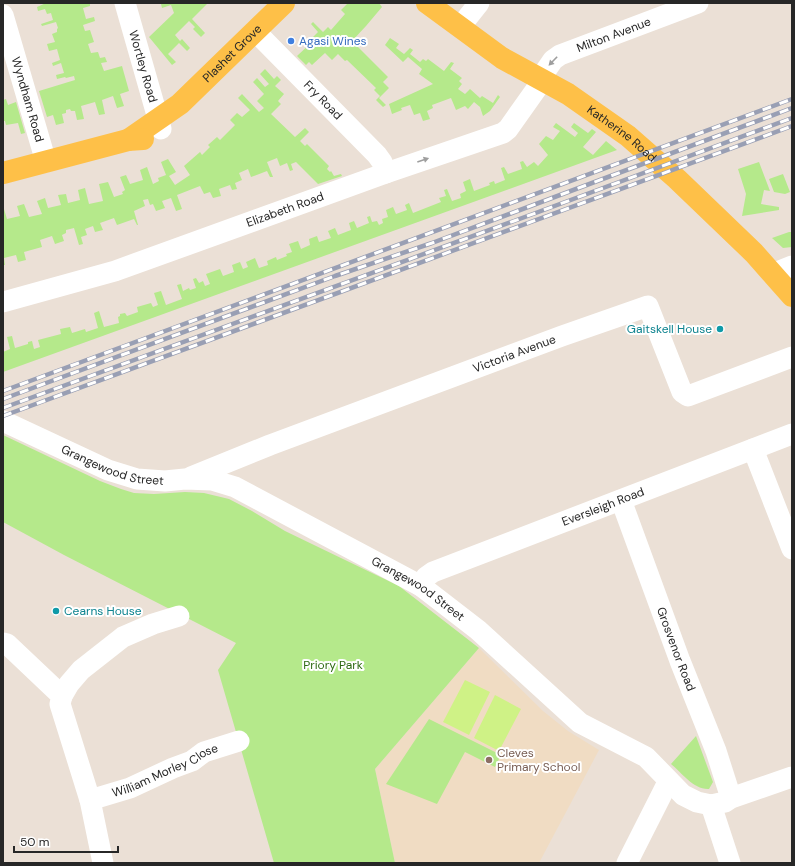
<svg xmlns="http://www.w3.org/2000/svg" width="795" height="866" viewBox="0 0 795 866" font-family="'DM Sans',sans-serif">
	<style>
		.education { fill: #f0dcc3 }
		.green { fill: #b5e98b }
		.pitch { fill: #cff286 }
		.lines { fill: none; stroke-linecap: round; stroke-linejoin: round }
		.minor { stroke: #fff; stroke-width: 21 }
		.major { stroke: #fec048; stroke-width: 22 }
		.rail-casing { stroke: #999fb4; stroke-width: 4.5 }
		.rail { stroke: #fff; stroke-width: 3; stroke-dasharray: 9; stroke-linecap: butt }
		.oneway { fill: #9e9e9e }
		.shop-dot { fill: #3f7fe0; stroke: #fff; stroke-width: 1.5 }
		.culture-dot { fill: #0f9aa8; stroke: #fff; stroke-width: 1.5 }
		.education-dot { fill: #8d6e63; stroke: #fff; stroke-width: 1.5 }
		.labels { text-anchor: middle; stroke-width: 4; stroke-linejoin: round; paint-order: stroke }
		.street-label { font-size: 12px; fill: #272727; stroke: #fff }
		.shop-label { font-size: 12px; fill: #366cbe; stroke: #fff; text-anchor: start }
		.culture-label { font-size: 12px; fill: #0d838f; stroke: #fff; text-anchor: end }
		.park-label { font-size: 12px; fill: #2d6912; stroke: #fff }
		.education-label { font-size: 12px; fill: #785e54; stroke: #fff; text-anchor: start }
	</style>
	<rect width="100%" height="100%" fill="#ebe0d6"/>
	<!-- education -->
	<path class="education" d="M479 648 543 711 568 731 599 750 539 863H395L375 769Z"/>
	<!-- green -->
	<path class="green" d="M46 3H90V6L83 8 86 19 94 17 95 21 83 25 85 31 90 30 94 42 88 44 91 53 98 52 100 58 105 57 107 62 101 63 104 71 122 66 129 91 120 94 124 106 117 108 113 96 102 100 105 114 99 115 95 102 81 106 84 119 77 120 75 111H71L70 109 66 110V113L62 114 64 123 56 125 53 115 47 117 39 91 75 80 74 76 66 78 65 77 57 79 56 75 64 73 61 63 53 66 52 63 60 60 57 49 49 51 47 44 55 42 52 34 57 32V29L58 28 56 22 42 26 41 24 53 20 51 13 47 14 45 9 38 11 37 7Z
		M165 3H208L192 19 205 33 201 37 193 29 195 27 189 21 175 35 180 41 182 39 190 48 187 51 179 43 168 54 176 62 172 65 149 37 174 13 171 5 162 8 161 4Z
		M348 3 350 4 379 3 382 7 366 26 352 41 388 77 383 82 389 88 379 98 386 105 383 107 376 100 380 96 374 90 376 88 347 60 345 61 338 54 332 60 325 53 312 65 309 62 306 65 297 56 313 41 311 39 318 32 311 24 313 22 323 32 328 27 331 30 345 14 341 10Z
		M390 38 399 44 396 48 404 54 410 48 413 50 410 54 420 62 423 59 426 61 428 59 444 71 451 62 454 63 450 69 462 78 459 81 462 84 458 89 465 94 470 89 480 98 482 96 493 103 498 95 500 97 490 111 483 116 480 107 474 102 468 109 465 106 456 110 451 98 432 105 433 108 427 111 430 119 423 121 420 113 414 115 410 105 401 108 402 110 392 114 389 104 433 84 419 74 422 69 408 57 403 62 385 45Z
		M265 69 274 79 277 76 281 80 275 86 284 94 278 101 281 104 271 114 295 137 305 128 309 132 300 141 305 146 307 144 329 166 327 169 330 172 331 171 334 176 341 174 342 176 318 184 296 162 291 164 293 170 290 171 287 163 280 166 277 158 267 162 273 177H270L267 171 251 177 248 169 239 173 242 180 235 183 237 189 232 190 230 185 219 189 221 196 213 198 210 192 204 194 200 186 177 195 182 209 176 211 171 198 162 201 165 208 156 211 153 204 150 205 148 199 143 200 145 206 134 211 138 225H137L134 219 117 225 114 218 100 223 103 230 95 232 93 226 85 229 87 235 81 237 83 244 79 245 74 228 66 230V233L62 235 64 241 55 244 52 236 40 240 42 247 24 252 26 260 18 262 16 255 4 258 5 265H3V209H4L7 219 20 216 17 206 24 204 29 217 42 214 37 201 45 198 48 208 61 205 58 195 66 194 68 203 80 200 78 190 85 188 89 204 103 201 99 184 108 182 114 197 123 194 122 192 125 190 120 177 126 175 130 184 143 180 140 170 147 167 153 184 159 181 158 178 166 175 161 162 168 159 176 172 169 176 175 185 190 175 184 166 200 152 202 155 210 147 208 145 217 137 220 140 235 125 230 120 237 113 242 117 250 110 238 98 242 94 259 112 264 108 257 101 264 94 253 82 257 78 265 87 269 84 260 74Z
		M6 99 8 105 16 102 25 133 21 134 18 123 6 125 5 121H3V100Z
		M556 123 575 137 578 133 571 127 574 123 588 133 592 129 596 132 583 147 593 155 606 141 617 150 3 372V352L10 349 7 337 12 336 15 348 28 344V342L32 341 34 349 40 347 38 340 61 334 60 329 70 327 72 333 85 329 86 332 98 328 94 313 99 311 104 327 119 323 118 317 120 316V314L125 313 127 316 138 312 137 307 151 303 153 307 158 305 154 293 161 291 166 305 182 299 177 285 181 284 183 291 189 288 190 290 196 288 193 279 196 278 199 283 203 281 205 286 210 284 206 274 220 269 223 276 234 272 232 265 240 262 243 269 248 267 246 262 255 258 259 268 268 265 267 261 276 257 277 260 287 256 286 254 292 252 289 244 298 241 301 249 310 245 309 239 317 236 319 242 331 238 328 231 335 228 338 235 351 230 349 223 354 221 357 228 369 223 367 217 370 216 372 222 377 221 379 225 383 223 382 219 388 217 386 210 393 207 396 214 407 210 405 205 409 203 413 213 441 202 439 198 446 196 444 190 447 189 452 201 461 198 460 194 466 191 463 182 470 179 474 191 490 185 489 183 494 181 495 184 505 180 501 168 504 167 508 174 522 169 520 162 523 161 527 167 534 162 538 166 548 155 539 144 546 136 553 140 560 131 553 127Z
		M759 162 770 191 764 190 761 204 779 207V210L742 216 746 194 738 169Z
		M783 174 790 192 785 194 774 192 769 179Z
		M789 232H792V247L783 248 772 238Z
		M3 435 100 481 121 489 134 493 154 494 185 492 204 493 229 499 252 511 285 531 399 586 479 648 375 769 395 863H274L218 670 236 643 64 555 3 522Z
		M429 719 501 755 495 767 465 752 437 804 386 784Z
		M696 736 713 782 709 789C694 790 682 773 671 764Z"/>
	<!-- pitch -->
	<path class="pitch" d="M465 680 490 692 469 735 443 722Z
		M495 695 521 709 499 751 474 738Z"/>
	<g class="lines">
		<!-- minor -->
		<g class="minor">
			<path id="s1" d="M125 3 161 129"/>
			<path id="s2" d="M3 15 46 162"/>
			<path d="M460 27 479 3"/>
			<path id="s3" d="M255 31 377 155 382 162 386 173"/>
			<path id="s4" d="M540 79 553 60 560 55 698 3"/>
			<path d="M772 274 792 266"/>
			<path id="s5" d="M3 302 115 271 386 173 503 133 508 129 542 81"/>
			<path id="s6" d="M3 421 108 470 137 479 165 481 185 479 212 480 235 487 421 586 478 630 580 723 646 757 683 795 697 802 711 805 725 802 731 798 792 777"/>
			<path d="M753 449 792 549"/>
			<path id="s7" d="M191 477 270 445 562 336 648 306 682 392 688 396 792 357"/>
			<path id="s8" d="M621 500 680 661 716 751 731 798"/>
			<path id="s9" d="M421 586 426 577 433 572 792 434"/>
			<path d="M3 643 7 644 62 696 60 704 90 800 103 863"/>
			<path d="M62 696 69 684 81 670 123 637 153 624 179 616"/>
			<path id="s10" d="M90 800 130 788 173 768 192 761 204 752 239 741"/>
			<path d="M711 805 730 863"/>
			<path d="M627 863 668 782"/>
		</g>
		<!-- major -->
		<g class="major">
			<path id="s11" d="M427 3 502 58 568 94 628 136 677 179 754 253 792 296"/>
			<path id="s12" d="M128 140 180 104 284 3"/>
			<path d="M3 173 128 140 143 139"/>
		</g>
		<defs>
			<path id="rail" d="M3 391 792 99
				M3 399 335 276 432 243 792 108
				M3 408 514 221 792 118
				M3 416 792 126"/>
		</defs>
		<!-- rail casing -->
		<use href="#rail" class="rail-casing"/>
		<!-- rail -->
		<use href="#rail" class="rail"/>
	</g>
	<!-- one-way arrows -->
	<defs><path id="oneway-solid" d="M-6-.8H1V-3.2L6.5 0L1 3.2V.8H-6Z"/></defs>
	<g class="oneway">
		<use href="#oneway-solid" transform="translate(553 61) rotate(134)"/>
		<use href="#oneway-solid" transform="translate(423 160) rotate(-19)"/>
	</g>
	<!-- markers -->
	<circle class="shop-dot" cx="291" cy="41" r="4"/>
	<g class="culture-dot">
		<circle cx="720" cy="329" r="4"/>
		<circle cx="56" cy="611" r="4"/>
	</g>
	<circle class="education-dot" cx="489" cy="760" r="4"/>
	<g class="labels">
		<!-- street labels -->
		<g class="street-label">
			<text dy="4" stroke="none"><textPath href="#s4" startOffset="89">Milton Avenue</textPath></text>
			<text dy="4" stroke="none"><textPath href="#s12" startOffset="136">Plashet Grove</textPath></text>
			<text dy="4" stroke="none"><textPath href="#s1" startOffset="66">Wortley Road</textPath></text>
			<text dy="4" stroke="none"><textPath href="#s2" startOffset="88">Wyndham Road</textPath></text>
			<text dy="4" stroke="none"><textPath href="#s3" startOffset="97">Fry Road</textPath></text>
			<text dy="4" stroke="none"><textPath href="#s11" startOffset="235">Katherine Road</textPath></text>
			<text dy="4" stroke="none"><textPath href="#s5" startOffset="297">Elizabeth Road</textPath></text>
			<text dy="4" stroke="none"><textPath href="#s7" startOffset="346">Victoria Avenue</textPath></text>
			<text dy="4" stroke="none"><textPath href="#s6" startOffset="119">Grangewood Street</textPath></text>
			<text dy="4" stroke="none"><textPath href="#s9" startOffset="201">Eversleigh Road</textPath></text>
			<text dy="4" stroke="none"><textPath href="#s6" startOffset="455">Grangewood Street</textPath></text>
			<text dy="4" stroke="none"><textPath href="#s8" startOffset="159">Grosvenor Road</textPath></text>
			<text dy="4" stroke="none"><textPath href="#s10" startOffset="81">William Morley Close</textPath></text>
		</g>
		<!-- shop labels -->
		<g class="shop-label">
			<text x="299" y="45">Agasi Wines</text>
		</g>
		<!-- culture labels -->
		<g class="culture-label">
			<text x="712" y="333">Gaitskell House</text>
			<text x="64" y="615" text-anchor="start">Cearns House</text>
		</g>
		<!-- park labels -->
		<g class="park-label">
			<text x="333" y="669">Priory Park</text>
		</g>
		<!-- education labels -->
		<g class="education-label">
			<text x="497" y="757">Cleves<tspan x="497" dy="14">Primary School</tspan></text>
		</g>
	</g>
	<!-- border -->
	<rect width="795" height="866" fill="none" stroke="#272727" stroke-width="8"/>
	<!-- scale -->
	<path d="M14 846v6h104v-6" fill="none" stroke="#272727" stroke-width="2"/>
	<text x="20" y="846" font-size="12" fill="#272727" stroke="#ffffff" stroke-width="3" paint-order="stroke">50 m</text>
</svg>
